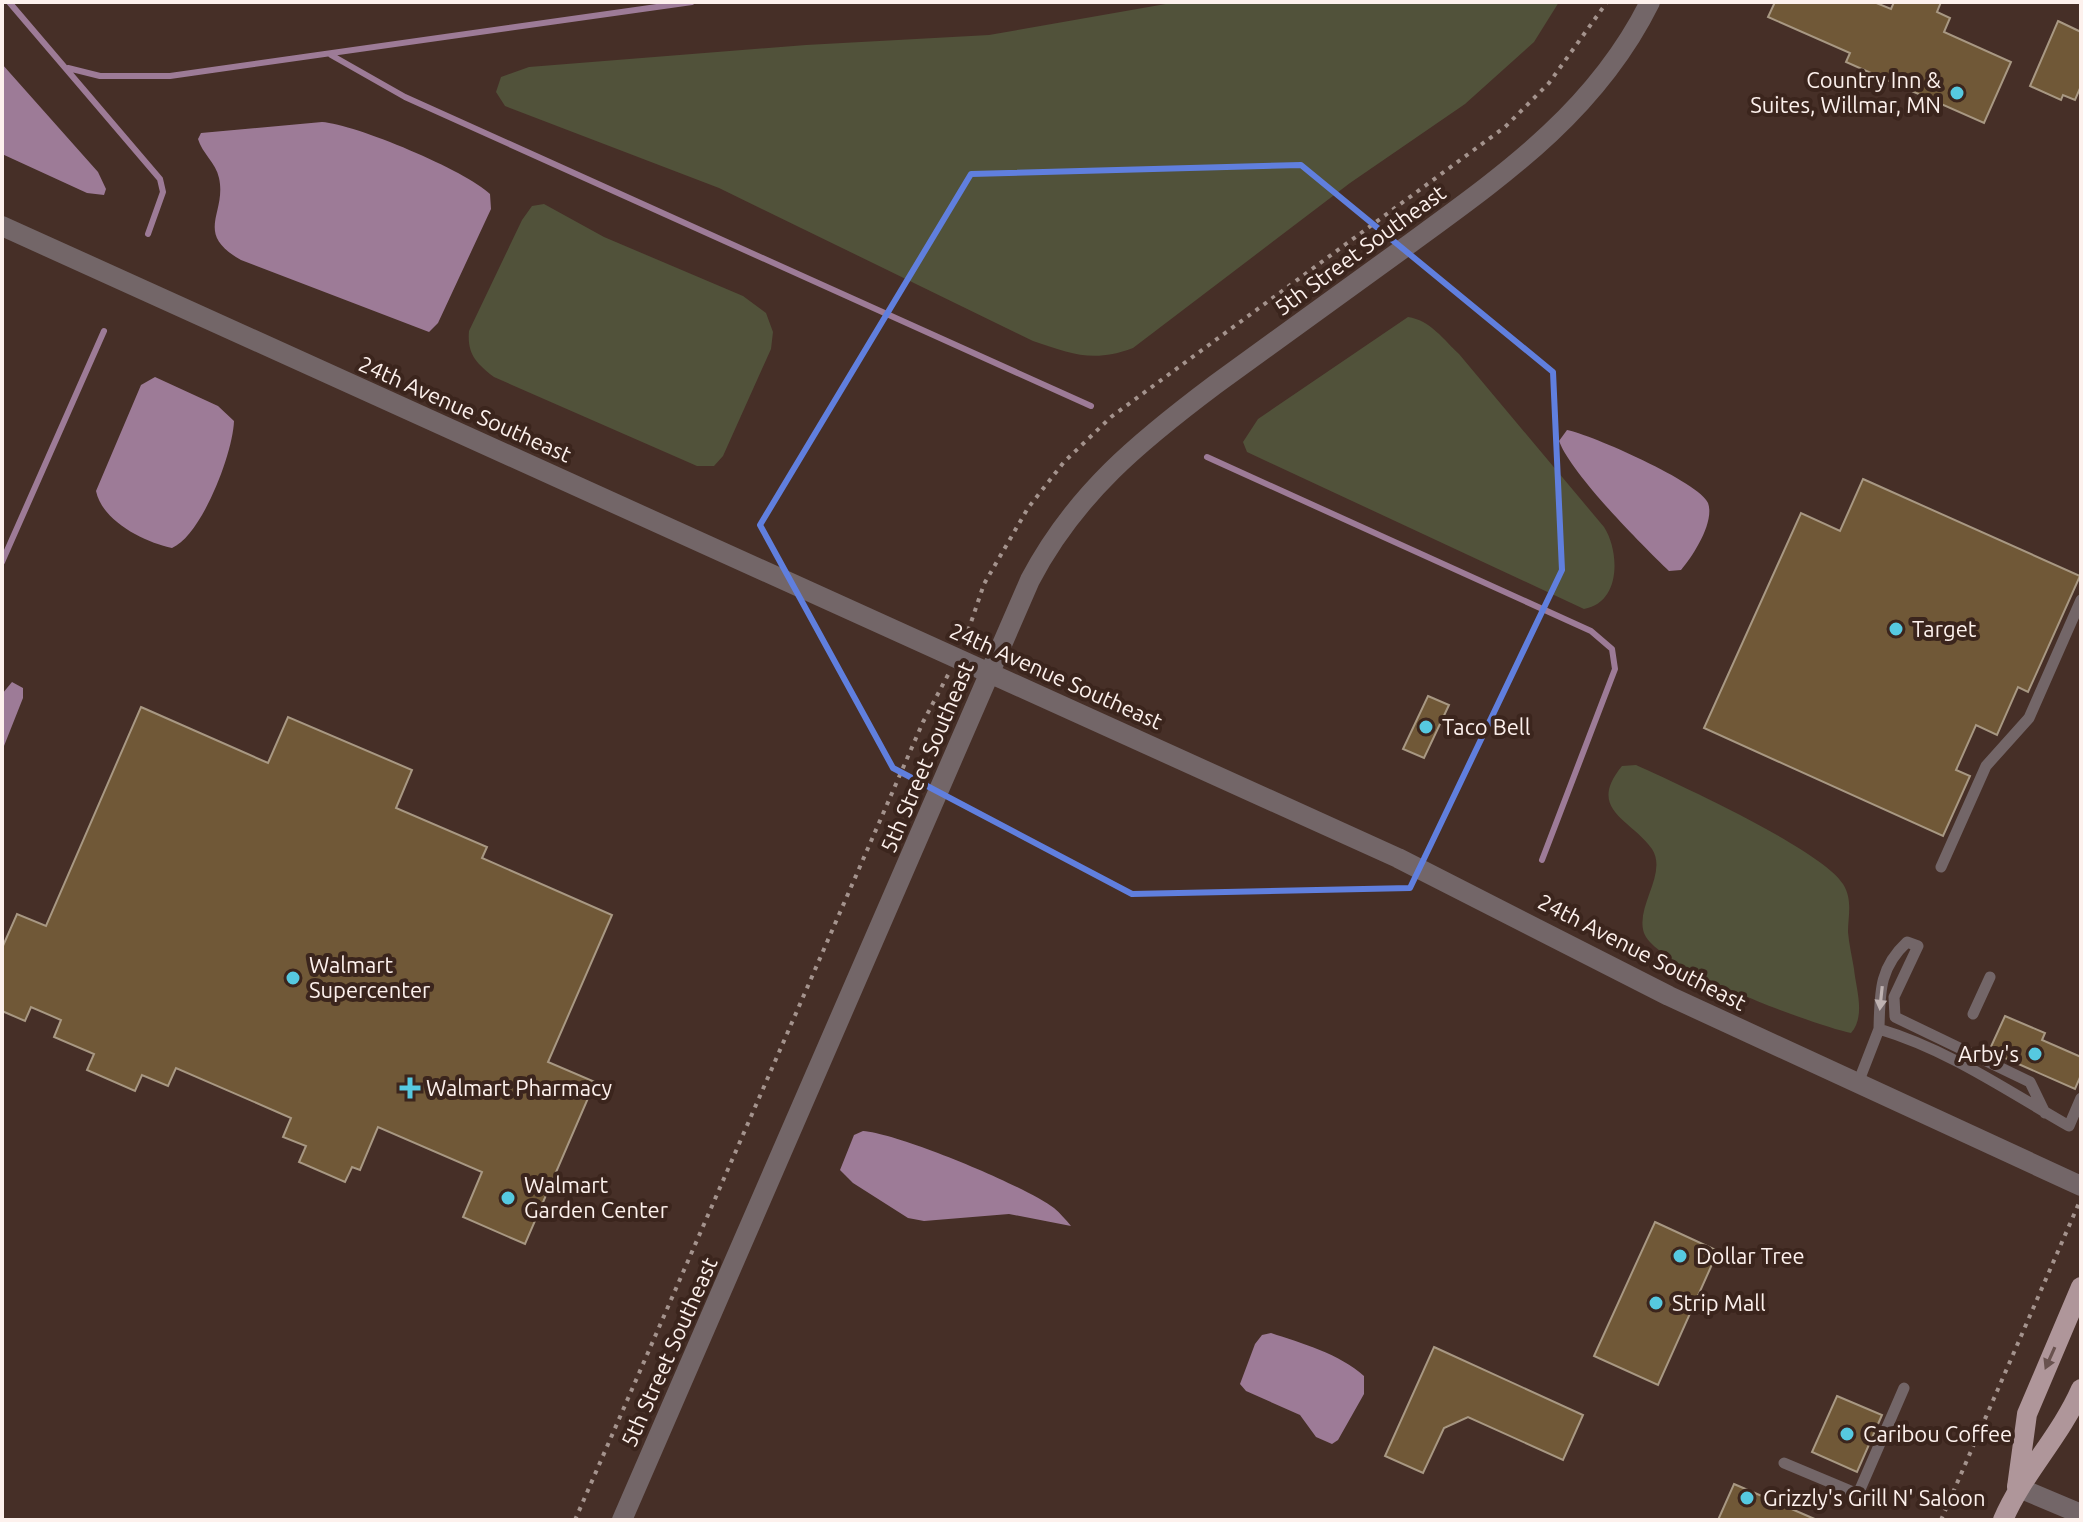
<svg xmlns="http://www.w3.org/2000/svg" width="2083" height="1522" viewBox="0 0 2083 1522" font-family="Ubuntu,sans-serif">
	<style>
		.green { fill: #51523a }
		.water { fill: #9d7b97 }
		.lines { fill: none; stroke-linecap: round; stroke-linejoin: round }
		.stream { stroke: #9d7b97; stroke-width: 6 }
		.building { fill: #705837; stroke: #a89883; stroke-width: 2 }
		.path { stroke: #a4938d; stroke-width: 4; stroke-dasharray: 4 6; stroke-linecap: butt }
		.service { stroke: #736668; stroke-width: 11 }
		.minor { stroke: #736668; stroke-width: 20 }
		.tertiary { stroke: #736668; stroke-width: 20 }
		.primary { stroke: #af969a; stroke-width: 20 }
		.oneway { fill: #bfb2b1 }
		.oneway2 { fill: #69524f }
		.marked { fill: none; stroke: #607fde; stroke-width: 6; stroke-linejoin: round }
		.poi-dot { fill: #56c9e0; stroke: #3b251d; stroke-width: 3 }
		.labels { text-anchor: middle; stroke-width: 8; stroke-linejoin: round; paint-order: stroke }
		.poi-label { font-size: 22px; fill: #fdf1ed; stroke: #3b251d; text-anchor: start }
		.street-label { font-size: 22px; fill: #fdf1ed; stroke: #3b251d }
	</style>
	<rect width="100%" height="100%" fill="#462f27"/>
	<!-- green -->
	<path class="green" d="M1177 2H1559L1534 42 1465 104 1350 183 1133 348C1093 363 1072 354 1033 341L719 188 505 106 496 92 501 77 529 67 806 45 989 35Z
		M544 204 604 237 743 296 766 313 773 332 771 349 723 456 714 466H697L494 377C476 363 467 354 469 331L522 220 532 206Z
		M1408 317C1430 320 1444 340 1459 354L1604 527C1620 552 1621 603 1584 609L1247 452 1243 442 1258 419Z
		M1636 765C1678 784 1822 850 1843 884 1853 900 1848 916 1848 932 1849 944 1852 957 1854 969 1856 989 1866 1016 1851 1033 1813 1025 1656 967 1644 933 1635 906 1668 874 1652 849 1631 819 1586 810 1622 766Z"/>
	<!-- water -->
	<path class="water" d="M2 64 98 172 106 189 104 195 87 193 2 154Z
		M322 122C355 124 467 171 490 194L491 209 438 323 429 332 241 260C193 233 227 214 219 178 216 163 202 153 198 139L201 133Z
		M155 377 218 406 234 421C233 453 202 535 172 548 144 542 102 521 96 491L141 385Z
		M1567 430C1590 434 1701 483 1708 503 1715 522 1693 556 1681 570L1669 571C1641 544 1572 475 1559 441Z
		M12 682 23 688V698L2 751V694Z
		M863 1131C900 1134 1023 1185 1054 1208 1060 1213 1066 1220 1071 1226L1009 1214 924 1221 908 1218 853 1183 840 1170 854 1135Z
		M1271 1333C1301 1343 1340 1354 1364 1376V1394L1338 1440 1332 1444 1316 1437 1300 1415 1246 1391 1240 1384 1255 1344 1262 1335Z"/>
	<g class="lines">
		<!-- stream -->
		<path class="stream" d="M9 2 160 179 163 192 148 234
			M331 55 405 97 1091 406
			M68 68 100 76H170L692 2
			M1207 457 1591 631 1612 649 1615 669 1542 860
			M2 562 104 331"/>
	</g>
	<!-- building -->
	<path class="building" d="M1775 2H1874L1891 9 1894 2H1941L1937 12 1950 18 1944 32 2011 62 1984 123 1846 62 1850 53 1768 17Z
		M2058 21 2081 32V86L2075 100 2063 95 2061 100 2030 86Z
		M1863 479 2080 576 2028 692 2018 687 1997 735 1976 725 1956 770 1970 776 1943 836 1704 728 1801 513 1840 531Z
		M1428 696 1449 705 1424 758 1403 749Z
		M141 707 268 763 288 717 412 770 396 808 487 847 482 858 612 915 548 1062 595 1082 525 1244 463 1217 482 1172 378 1127 360 1170 352 1167 345 1182 299 1162 306 1146 283 1137 291 1118 176 1068 168 1086 142 1075 135 1091 87 1070 94 1054 54 1037 61 1020 31 1007 25 1021 2 1011V948L17 914 46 926Z
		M2005 1016 2045 1033 2042 1040 2081 1057V1075L2075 1089 1989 1051Z
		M1655 1222 1718 1251 1658 1385 1594 1356Z
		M1434 1347 1583 1415 1563 1460 1468 1417 1444 1428 1423 1473 1385 1456Z
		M1837 1396 1882 1415 1857 1472 1812 1452Z
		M1734 1484 1817 1520H1718Z"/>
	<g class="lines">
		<!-- path -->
		<path class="path" d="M965 640 984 584 1028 508 1064 462 1111 417 1505 127 1549 83 1607 2
			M575 1520 923 722 949 673
			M1941 1520 2079 1203"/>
		<!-- service -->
		<path class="service" d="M1941 867 1986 766 2029 718 2081 600
			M1973 1014 1990 977
			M1858 1083 1879 1029
			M2045 1113 2030 1082 1895 1017 1894 997 1918 946 1907 942C1879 968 1880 992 1879 1029 1949 1050 2006 1090 2069 1126L2081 1098
			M1784 1463 1858 1494 1904 1388"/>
		<!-- minor -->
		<path class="minor" d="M2017 1487 2081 1514"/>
		<!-- tertiary -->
		<path class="tertiary" d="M2 226 1398 858 1669 996 2081 1186
			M622 1520 1030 580C1075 494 1140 441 1216 384 1280 337 1344 291 1408 245 1504 175 1596 111 1650 2"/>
		<!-- primary -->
		<path class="primary" d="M2017 1487 2027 1414 2081 1287
			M2003 1520C2023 1473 2060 1437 2081 1389"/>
	</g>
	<!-- one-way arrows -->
	<defs><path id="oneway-solid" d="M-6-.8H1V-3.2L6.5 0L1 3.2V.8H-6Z" transform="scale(2)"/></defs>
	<use class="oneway" href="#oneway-solid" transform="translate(1881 998) rotate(96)"/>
	<use class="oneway2" href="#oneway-solid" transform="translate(2050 1358) rotate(114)"/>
	<!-- marked area -->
	<path class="marked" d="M1301 165 1553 372 1562 570 1410 888 1132 894 893 768 760 525 971 174Z"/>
	<!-- markers -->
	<g class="poi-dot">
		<circle cx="1957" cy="93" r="8"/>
		<circle cx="1896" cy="629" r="8"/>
		<circle cx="1426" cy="727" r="8"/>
		<circle cx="293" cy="978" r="8"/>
		<circle cx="2035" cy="1054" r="8"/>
		<path d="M406 1076h8v8h8v8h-8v8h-8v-8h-8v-8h8z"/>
		<circle cx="508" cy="1198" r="8"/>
		<circle cx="1680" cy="1256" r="8"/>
		<circle cx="1656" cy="1303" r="8"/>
		<circle cx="1847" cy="1434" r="8"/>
		<circle cx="1747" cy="1498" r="8"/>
	</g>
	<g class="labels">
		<!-- poi labels -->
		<g class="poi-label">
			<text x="1941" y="88" text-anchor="end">Country Inn &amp;<tspan x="1941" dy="25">Suites, Willmar, MN</tspan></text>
			<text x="1912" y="637">Target</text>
			<text x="1442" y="735">Taco Bell</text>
			<text x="309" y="973">Walmart<tspan x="309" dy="25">Supercenter</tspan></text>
			<text x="2019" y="1062" text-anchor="end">Arby's</text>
			<text x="426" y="1096">Walmart Pharmacy</text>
			<text x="524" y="1193">Walmart<tspan x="524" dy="25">Garden Center</tspan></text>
			<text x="1696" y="1264">Dollar Tree</text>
			<text x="1672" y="1311">Strip Mall</text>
			<text x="1863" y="1442">Caribou Coffee</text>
			<text x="1763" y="1506">Grizzly's Grill N' Saloon</text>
		</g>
		<!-- street labels -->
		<g class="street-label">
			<text transform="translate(1360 250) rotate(-36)" y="8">5th Street Southeast</text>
			<text transform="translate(465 409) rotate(24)" y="8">24th Avenue Southeast</text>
			<text transform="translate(1056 676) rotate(24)" y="8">24th Avenue Southeast</text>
			<text transform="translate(927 757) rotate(-67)" y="8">5th Street Southeast</text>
			<text transform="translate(1642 952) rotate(27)" y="8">24th Avenue Southeast</text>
			<text transform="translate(669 1352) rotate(-66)" y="8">5th Street Southeast</text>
		</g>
	</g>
	<!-- border -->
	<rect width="2083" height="1522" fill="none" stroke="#fdf1ed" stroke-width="8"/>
</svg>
